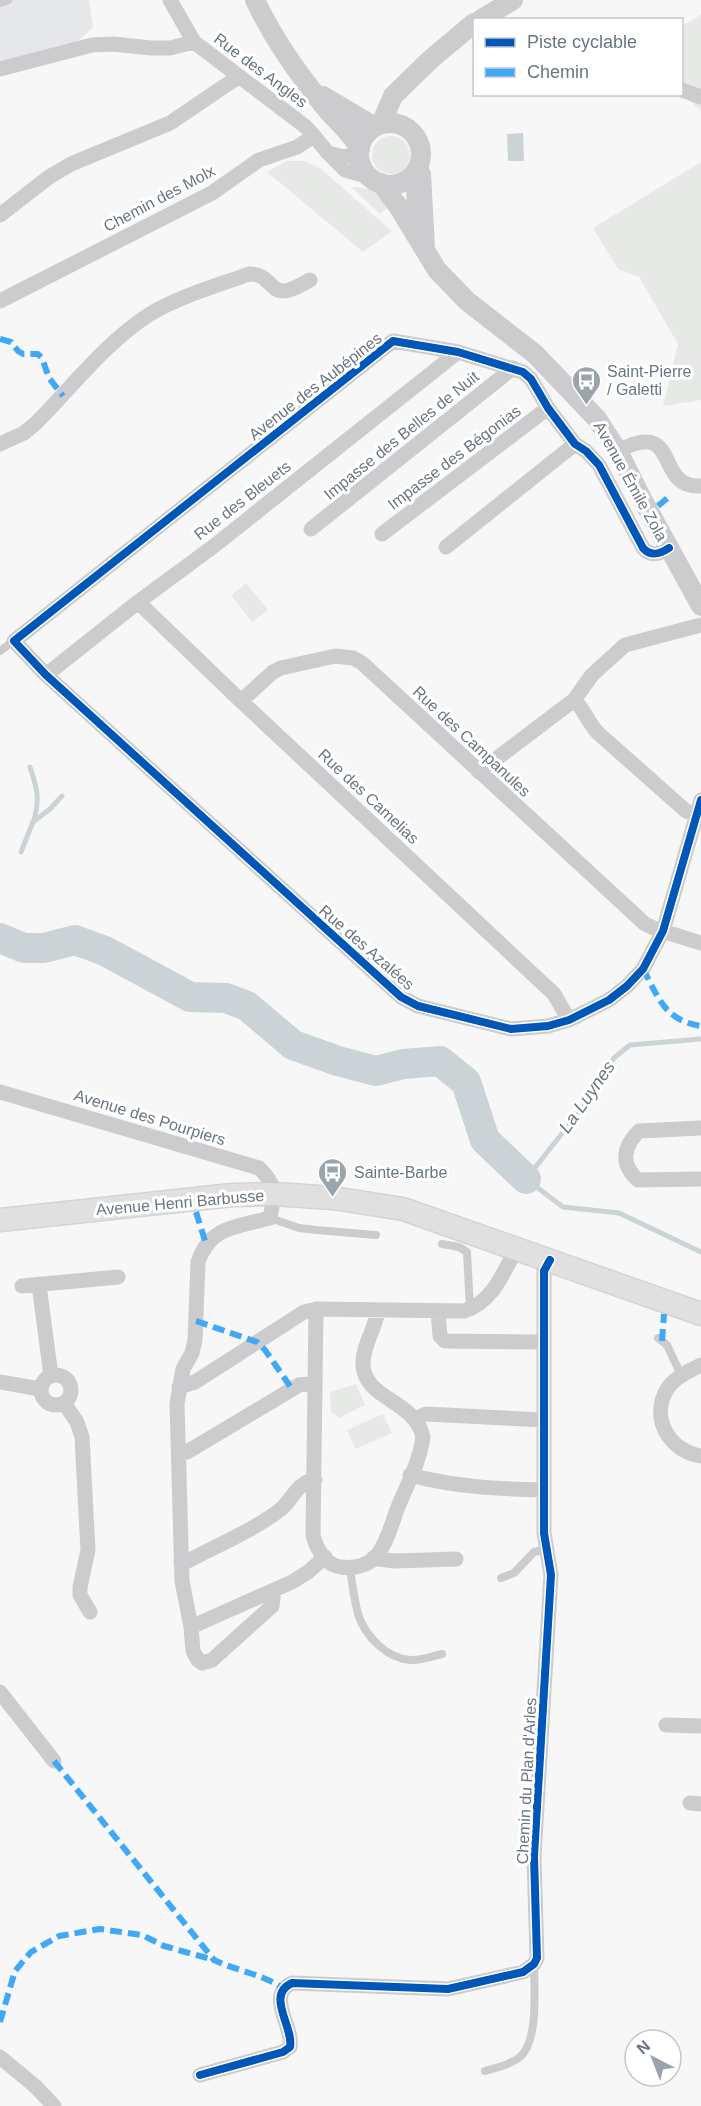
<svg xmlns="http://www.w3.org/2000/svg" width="701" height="2106" viewBox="0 0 701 2106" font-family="Arial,sans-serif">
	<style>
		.built { fill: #e6e7e8 }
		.green { fill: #e6e9e5 }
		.water { fill: #ccd3d6 }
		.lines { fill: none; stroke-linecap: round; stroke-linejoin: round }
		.stream { stroke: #ccd3d6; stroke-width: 5 }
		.river { stroke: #ccd3d6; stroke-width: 30 }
		.secondary-casing { stroke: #d3d4d5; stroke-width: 25 }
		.service { stroke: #ccccce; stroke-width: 8 }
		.minor { stroke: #ccccce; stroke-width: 15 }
		.tertiary { stroke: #ccccce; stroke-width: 20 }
		.secondary { stroke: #e0e0e1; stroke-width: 22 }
		.quiet { stroke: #3fa9f5; stroke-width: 6; stroke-dasharray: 12 6; stroke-linecap: butt }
		.cycleway-casing { stroke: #fff; stroke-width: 11 }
		.cycleway { stroke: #0057b8; stroke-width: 8 }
		.labels { text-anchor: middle; stroke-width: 6; stroke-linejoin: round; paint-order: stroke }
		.street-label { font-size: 16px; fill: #6a7684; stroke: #fff }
		.poi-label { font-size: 16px; fill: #6a7684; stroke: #fff; text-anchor: start }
		.water-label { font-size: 18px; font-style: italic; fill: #66777f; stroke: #fff }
	</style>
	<rect width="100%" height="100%" fill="#f7f7f7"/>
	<!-- built -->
	<path class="built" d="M0 0H89L93 28 73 45 0 63Z"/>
	<!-- green -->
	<path class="green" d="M701 15V111L682 93V26Z
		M372 155a19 19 0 1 1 38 0a19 19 0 1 1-38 0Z
		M287 161H305L320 168 392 231 363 252 267 172Z
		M701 162V400L663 406 678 344 639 277 618 269 593 228Z
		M351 187C372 188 376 191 391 205L380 214Z
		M246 583 268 610 252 622 231 595Z
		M356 1384 365 1405 339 1418 331 1412 330 1392Z
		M383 1414 392 1433 355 1449 347 1430Z"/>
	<!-- water -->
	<path class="water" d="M523 133 524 161H508L507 134Z"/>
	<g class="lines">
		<!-- stream -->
		<path class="stream" d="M30 767C37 788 40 798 34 820
			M21 852 33 822 50 809 62 796
			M701 1039 630 1045 614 1058 583 1107 526 1179 563 1207 619 1213 701 1252"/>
		<!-- river -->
		<path class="river" d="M0 938 24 948H44L75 940 105 951 190 997 226 998 247 1006 293 1045 338 1061 376 1071 403 1064 440 1061 466 1082 485 1140 526 1179"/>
		<defs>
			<path id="secondary" d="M0 1220 232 1195 274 1194 333 1198 403 1209 701 1314"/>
		</defs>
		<!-- secondary casing -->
		<use href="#secondary" class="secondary-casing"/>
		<!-- service -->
		<path class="service" d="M0 3 8 0
			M420 160 427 173 431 249
			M0 651 14 641
			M270 1218 299 1228 316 1230 376 1235
			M442 1244 459 1247 467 1252 470 1309
			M658 1338 667 1345 681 1375
			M350 1568C352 1583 354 1599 358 1614 365 1636 387 1659 411 1660 421 1661 433 1656 442 1654
			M501 1578 514 1573 534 1552 547 1549
			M485 2071C496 2068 510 2065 520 2057 539 2040 534 1989 534 1965"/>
		<!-- minor -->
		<path class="minor" d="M170 0 194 42 306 127 314 136
			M0 69 92 45 114 44 151 48H170L194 42
			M682 90 701 97
			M359 153 344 157 328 153 345 170 370 177
			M0 215 49 177 71 164 170 123 238 77
			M0 301 212 193 259 160 297 147 314 136 328 153
			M0 444 24 433 36 423C73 386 106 342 150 314 180 296 216 286 249 274 268 273 270 291 283 291 292 291 302 284 310 280
			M618 451C682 417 653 489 701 486
			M311 529 513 368
			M382 534 548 408
			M446 547 575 444
			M669 548C660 554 651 557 643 548L599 465 586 451 575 444 548 408 531 379 523 372 458 352 393 341 14 641 46 675 401 997 418 1006 511 1029 548 1026 569 1020 609 1000 627 986 643 969 663 931 701 800
			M138 602 241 701 554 994 569 1020
			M46 675 138 602 214 546 458 352
			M574 700C585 710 588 723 598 733L686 811 697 814
			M241 701 273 672 281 668 335 656 353 658 362 663 645 924 656 929 701 943
			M479 772 574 700 592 675 625 645 701 625
			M0 1092 259 1168C278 1186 274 1195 270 1218 237 1227 210 1226 198 1262L195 1340 192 1353 183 1369 177 1404 182 1581 191 1627 193 1651 198 1660 202 1663 212 1660 272 1606 274 1591
			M701 1128 639 1131C623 1147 620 1164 638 1180L701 1179
			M39 1285 51 1376
			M22 1286 118 1277
			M316 1309 313 1535C316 1548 326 1566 341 1567 355 1569 370 1565 378 1554 388 1541 392 1522 398 1507 407 1485 420 1461 423 1437 415 1400 365 1400 363 1365 362 1347 375 1329 378 1311
			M438 1311 440 1336 445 1341 544 1342
			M701 1365C689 1371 675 1377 667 1389 650 1418 669 1451 701 1456
			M41 1390a15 15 0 1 1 30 0a15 15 0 1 1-30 0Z
			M0 1382 40 1389
			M179 1387 195 1382 304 1312 316 1309 464 1311C493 1302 503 1273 516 1249
			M64 1403 77 1422 82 1437 88 1550 80 1587V1595L90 1612
			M415 1419 426 1414 544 1420
			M179 1454 187 1452 299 1385 315 1383
			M410 1475C455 1487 499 1489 544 1490
			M373 1558 394 1561 456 1559
			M181 1563 188 1561C216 1546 256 1529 281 1509 293 1499 297 1482 315 1480
			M191 1627 292 1582 308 1572 325 1557
			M0 1692 54 1761
			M666 1725 701 1726
			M690 1803 701 1804
			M0 2057 35 2086 54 2106
			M200 2075 283 2052 290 2047C294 2027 265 1995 292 1983L448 1989 523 1972 534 1964 537 1958 534 1856 551 1575 544 1533V1271L550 1260"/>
		<!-- tertiary -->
		<path class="tertiary" d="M255 0C275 42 296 70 324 106 336 121 351 132 360 149
			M480 20 513 0
			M323 96 375 127
			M359 154a31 31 0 1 1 62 0a31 31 0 1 1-62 0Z
			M381 124 393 96 431 59 474 23
			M415 172 419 239
			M381 183 398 206 437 270 467 301 535 354 597 419 618 451 641 497 701 606"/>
		<!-- secondary -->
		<use href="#secondary" class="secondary"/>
		<!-- quiet -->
		<path class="quiet" d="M0 339 11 342 18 351 23 354H38L42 358 49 378 63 396
			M658 506 671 495
			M643 969C659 998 664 1020 701 1026
			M196 1212 206 1244
			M196 1321 257 1342 265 1350 292 1389
			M662 1341 664 1314
			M54 1761 214 1960C237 1971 263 1974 284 1989
			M0 2022 15 1971 31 1952 59 1936 100 1929 142 1935 164 1946 214 1960"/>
		<defs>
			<path id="cycleway" d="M669 548C660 554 651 557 643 548L599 465 586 451 575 444 548 408 531 379 523 372 458 352 393 341 14 641 46 675 401 997 418 1006 511 1029 548 1026 569 1020 609 1000 627 986 643 969 663 931 701 800
				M200 2075 283 2052 290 2047C294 2027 265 1995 292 1983L448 1989 523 1972 534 1964 537 1958 534 1856 551 1575 544 1533V1271L550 1260"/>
		</defs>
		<!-- cycleway casing -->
		<use href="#cycleway" class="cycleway-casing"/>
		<!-- cycleway -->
		<use href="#cycleway" class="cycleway"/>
	</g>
	<!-- icons -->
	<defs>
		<symbol id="bus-pin" viewBox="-11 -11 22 30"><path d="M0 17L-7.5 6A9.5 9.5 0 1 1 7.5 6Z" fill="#9ba3ac" stroke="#fff"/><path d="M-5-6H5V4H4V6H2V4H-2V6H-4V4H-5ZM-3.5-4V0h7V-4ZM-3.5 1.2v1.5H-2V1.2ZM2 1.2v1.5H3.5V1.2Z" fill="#fff"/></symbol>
	</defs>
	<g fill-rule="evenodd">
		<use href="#bus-pin" x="570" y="364" width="33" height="45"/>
		<use href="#bus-pin" x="316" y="1156" width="33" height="45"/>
	</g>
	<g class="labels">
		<!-- street labels -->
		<g class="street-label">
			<text transform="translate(261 70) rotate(37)" y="6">Rue des Angles</text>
			<text transform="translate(159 198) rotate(-28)" y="6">Chemin des Molx</text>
			<text transform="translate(315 386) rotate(-38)" y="6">Avenue des Aubépines</text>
			<text transform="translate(401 435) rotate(-39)" y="6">Impasse des Belles de Nuit</text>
			<text transform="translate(454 457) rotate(-37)" y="6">Impasse des Bégonias</text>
			<text transform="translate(631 481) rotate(61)" y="6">Avenue Émile Zola</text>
			<text transform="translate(242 500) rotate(-38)" y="6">Rue des Bleuets</text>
			<text transform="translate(472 741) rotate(43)" y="6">Rue des Campanules</text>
			<text transform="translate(369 796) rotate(43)" y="6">Rue des Camelias</text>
			<text transform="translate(367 947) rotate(41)" y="6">Rue des Azalées</text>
			<text transform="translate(150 1117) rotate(17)" y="6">Avenue des Pourpiers</text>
			<text transform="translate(180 1202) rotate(-5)" y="6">Avenue Henri Barbusse</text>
			<text transform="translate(526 1781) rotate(-87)" y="6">Chemin du Plan d'Arles</text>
		</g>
		<!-- poi labels -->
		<g class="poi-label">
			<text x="607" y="377">Saint-Pierre<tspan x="607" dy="18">/ Galetti</tspan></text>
			<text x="354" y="1178">Sainte-Barbe</text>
		</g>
		<!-- water labels -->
		<g class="water-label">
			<text transform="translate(587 1097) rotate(-55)" y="6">La Luynes</text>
		</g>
	</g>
	<!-- legend -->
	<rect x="473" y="18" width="210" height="78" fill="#ffffff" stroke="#c3c8ce" stroke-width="1.5"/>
	<rect x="485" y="38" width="30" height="9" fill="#0057b8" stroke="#c3c8ce" stroke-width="1.5"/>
	<text x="527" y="48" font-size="18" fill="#6a7684">Piste cyclable</text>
	<rect x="485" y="68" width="30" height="9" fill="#3fa9f5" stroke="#c3c8ce" stroke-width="1.5"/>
	<text x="527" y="78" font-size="18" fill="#6a7684">Chemin</text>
	<!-- north arrow -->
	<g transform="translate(653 2058) rotate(318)"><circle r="28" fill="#ffffff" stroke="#c3c8ce" stroke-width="1.5"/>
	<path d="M0-4.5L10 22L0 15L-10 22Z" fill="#9ba3ac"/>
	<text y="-9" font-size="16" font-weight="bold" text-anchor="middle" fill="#6a7684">N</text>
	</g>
</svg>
